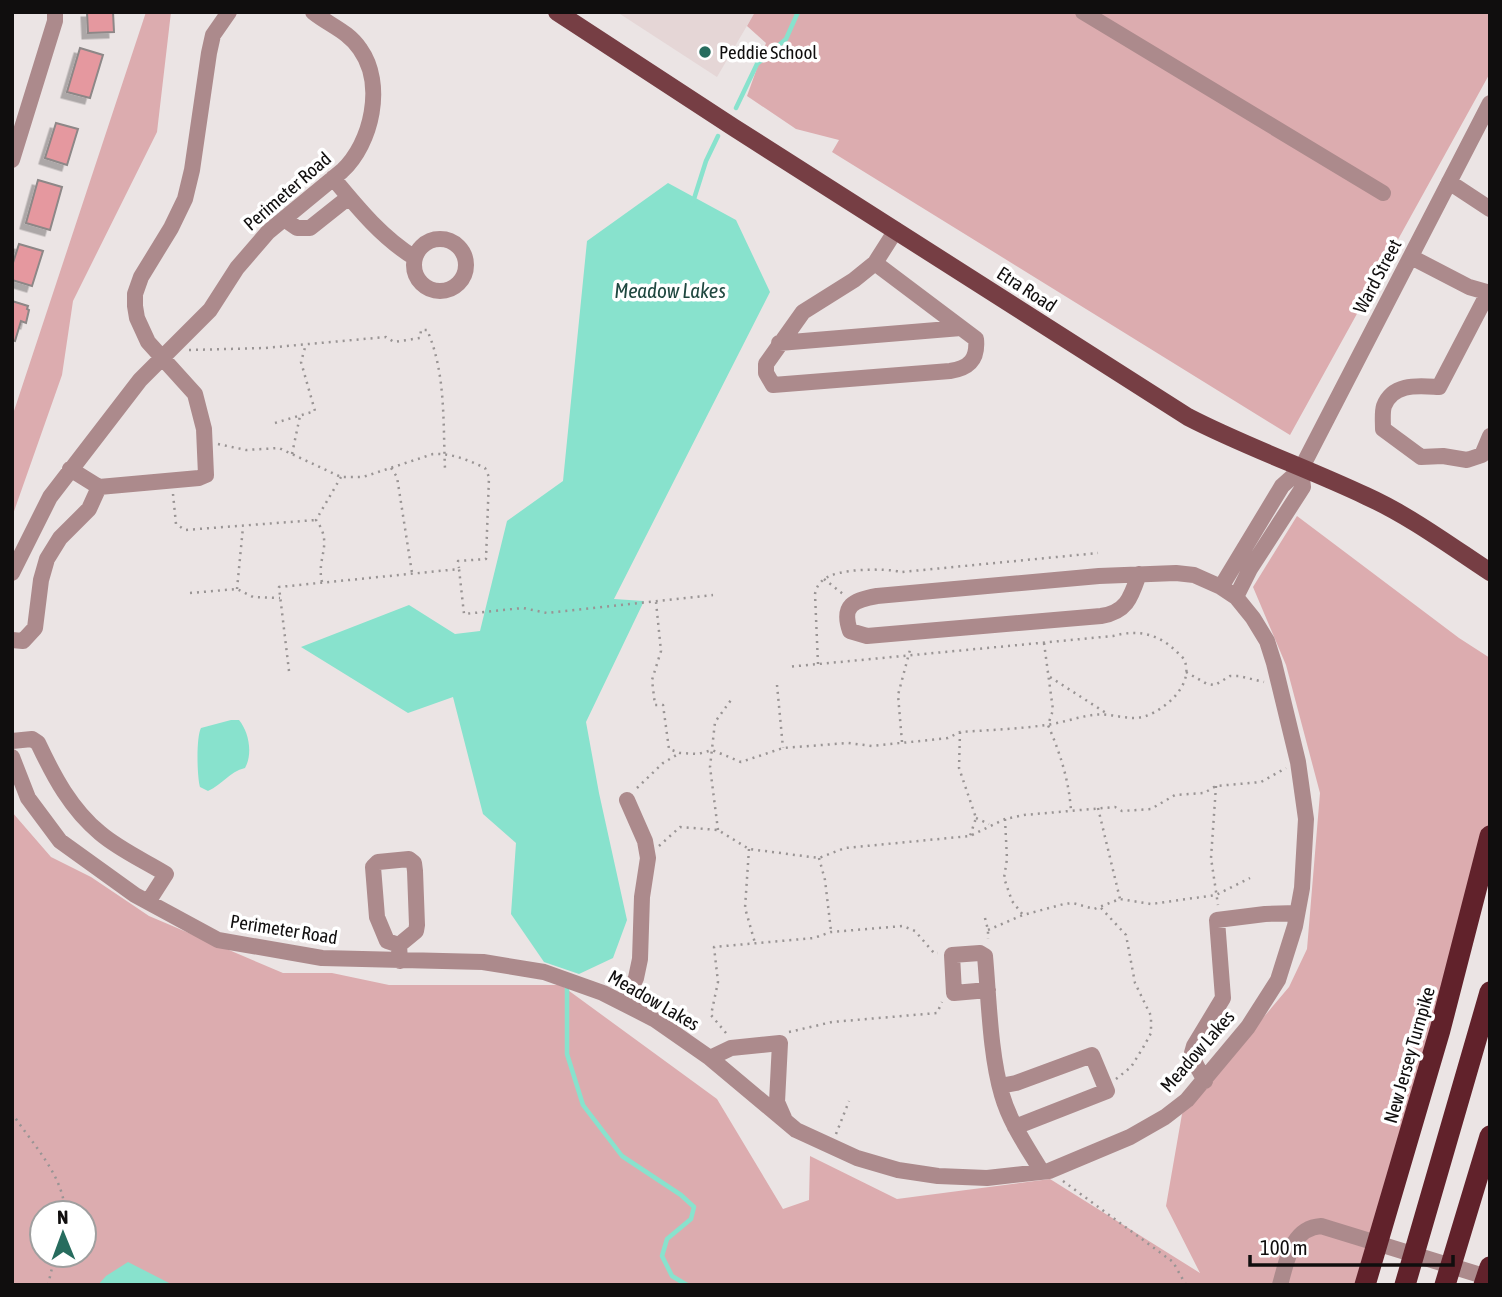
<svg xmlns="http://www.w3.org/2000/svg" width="1502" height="1297" viewBox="0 0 1502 1297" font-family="'Asap Condensed',sans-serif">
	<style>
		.built { fill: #e5d6d6 }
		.green { fill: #dcacaf; fill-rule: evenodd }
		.water { fill: #88e2cd }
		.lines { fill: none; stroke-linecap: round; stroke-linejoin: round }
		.stream { stroke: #88e2cd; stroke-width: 4.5 }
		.building { fill: #e5989f; stroke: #8d8787; stroke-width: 2; filter: url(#shadow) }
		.path { stroke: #999494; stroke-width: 2.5; stroke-dasharray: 2 5; stroke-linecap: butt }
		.minor { stroke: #ac8a8c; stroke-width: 16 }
		.major { stroke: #763e44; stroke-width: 18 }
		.highway { stroke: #61222b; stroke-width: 21 }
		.poi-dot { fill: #276c5e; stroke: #fff; stroke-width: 2.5 }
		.labels { text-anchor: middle; stroke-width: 7; stroke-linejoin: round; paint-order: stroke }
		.poi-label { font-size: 19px; fill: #100e0e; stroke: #fff; text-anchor: start }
		.street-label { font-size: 19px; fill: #100e0e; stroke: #fff }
		.water-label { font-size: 21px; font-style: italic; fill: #204840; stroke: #fff }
	</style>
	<defs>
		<filter id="shadow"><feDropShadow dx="-5.5" dy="5.5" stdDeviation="0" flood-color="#0004"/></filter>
	</defs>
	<rect width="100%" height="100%" fill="#ebe4e4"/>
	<!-- built -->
	<path class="built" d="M617 12H755L717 77Z"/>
	<!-- green -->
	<path class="green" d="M146 12H171L157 132 73 301 62 375 12 517V417Z
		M755 12H1490V73L1290 435 832 152 839 140 796 129 747 96 766 43 747 26Z
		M1297 516 1459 638 1490 658V875L1372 1285H12V812L51 857 91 877 149 916 283 973H332L389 985H561L717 1099 783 1209 809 1200 810 1156 897 1199 1050 1179 1200 1273 1166 1206 1182 1114 1289 987 1307 949 1320 793 1286 665 1253 587ZM42 1213H84V1255H42Z"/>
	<!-- water -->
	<path class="water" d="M668 183 736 220 770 292 614 599 644 601 586 722 599 793 627 920 613 958 579 974 544 962 511 914 516 843 483 814 453 697 408 713 301 647 409 605 455 634 480 631 507 521 563 481 587 241Z
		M231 720H239C249 732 253 754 245 768 229 772 223 784 208 791L200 787C197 777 196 737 201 728Z
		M128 1262 173 1285H98L106 1276Z"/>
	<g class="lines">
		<!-- stream -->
		<path class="stream" d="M736 108 757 64 786 39 798 12
			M693 202 706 161 718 136
			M567 985V1054L583 1105 622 1156 681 1195 694 1207 691 1219 667 1239 662 1256 672 1276 687 1285"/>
	</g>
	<!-- building -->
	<path class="building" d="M87 12H113L114 32 88 33Z
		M80 48 103 55 90 98 67 92Z
		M56 123 78 129 67 165 45 158Z
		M38 180 62 187 50 230 26 223Z
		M19 244 43 251 32 286 12 280V266Z
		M12 301 28 306 27 309 29 310 26 323 21 321 15 341 12 340Z"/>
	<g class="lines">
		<!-- path -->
		<path class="path" d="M189 350 265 348 386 337 394 342 420 338 421 330H427C446 372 443 424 445 469
			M275 423 315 411 301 362 306 344
			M218 444 246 450 279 448 341 477H363L433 454C452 453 468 460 485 468L489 477 486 559 458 561 459 568
			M292 454 300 416
			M391 468 397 477 412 573
			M173 494 176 524 185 530 316 520
			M824 579 843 594
			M322 582C316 557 334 544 316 520L341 477
			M237 589 243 527
			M190 593 237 589 253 597 280 598
			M656 602 661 651 652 680 655 705H663L669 749 680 753 698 754 712 750 741 762 783 748 848 743 872 746 948 738 960 732C989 730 1018 729 1046 725 1062 723 1077 717 1093 715 1111 712 1129 722 1146 716 1166 709 1195 684 1184 659 1183 658 1178 653 1177 652 1159 634 1138 629 1113 636L787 667
			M1044 643 1053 710 1048 725C1060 753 1069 780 1071 811
			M818 664 815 594C816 589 818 584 823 580 836 568 885 568 902 572L1098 553
			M289 671 279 587 459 569 464 614 523 608 547 613 713 595
			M1186 672 1207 684 1215 685 1230 676H1239L1264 682
			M1050 677 1106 713
			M777 685 783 748
			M960 732 959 768 976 818 970 836
			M902 742 898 695 911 646
			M1216 786 1211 858 1218 905
			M637 788 663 763 680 753
			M1098 808 1120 899
			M976 818 989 824
			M1005 819 1007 859 1004 878 1012 901 1023 915
			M718 830 710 767 715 722 731 700
			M659 846 680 827 718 830 749 849 819 858 845 848 970 836 1005 819 1024 815 1115 807 1122 811 1151 809 1175 795 1204 793 1216 786 1261 782 1286 768
			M749 849 745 908 755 943
			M819 858 825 880 831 931
			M1101 908 1126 935 1135 983 1151 1016V1033L1144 1046 1131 1067 1116 1079
			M985 918 988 930V939
			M988 930 1023 915 1064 904 1073 903 1094 909 1120 899 1151 904 1216 895 1250 878
			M789 1032 832 1022 937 1013 942 1002
			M726 1033 711 1015 718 982 714 947 814 938 831 932 903 926 915 931 934 953H938
			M12 1113C32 1144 64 1175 65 1213
			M836 1134 849 1101
			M1063 1181 1173 1262 1186 1285
			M48 1285 55 1255"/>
		<!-- minor -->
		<path class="minor" d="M1083 12 1383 193
			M12 160 55 21V12
			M333 178C357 207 382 238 415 258
			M1449 182 1490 209
			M284 219 297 228H310L349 197
			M414 265a26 26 0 1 1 52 0a26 26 0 1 1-52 0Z
			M1411 257 1469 287 1490 293
			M875 263 976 339C978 359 970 368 950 371L773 385 766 373V364L803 312 854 280 875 263 896 230
			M1488 293 1439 387C1420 386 1393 382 1384 406 1382 412 1383 422 1383 429L1421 457 1443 456 1467 460 1482 455 1490 436
			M779 343 961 328
			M70 469 99 487 199 478 206 475 204 429 195 394 148 342 137 318 135 306V294L141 277 171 228 185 199 192 170 209 53 213 35 229 12
			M12 573 50 497 140 380 210 310 237 268 268 232 342 171C372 143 385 84 360 49 348 31 329 25 313 12
			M1221 587 1282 486 1301 469 1490 103
			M1236 597 1250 569 1303 487 1301 469
			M12 640 23 641 35 628 41 580 47 559 60 538 89 509 99 487
			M12 741 32 739 38 743C54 777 71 809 100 833 120 850 145 861 166 874L148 902
			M12 757 28 798 60 841 135 895 218 940 322 958 483 962 544 972 603 993 654 1019 710 1058 796 1130 857 1158 898 1170 938 1176 987 1178 1049 1171 1130 1137 1165 1117 1187 1100 1248 1027 1278 980 1295 926 1302 888 1306 819 1298 762 1274 663 1267 641 1253 618 1236 597 1221 587 1194 575 1176 573 1099 576 877 596C854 600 841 605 850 631L867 636 1101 616C1127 612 1131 597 1139 574
			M399 945 416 931 417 925 415 871 414 863 409 859 378 862 373 867 377 917 387 941 399 945 400 961
			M988 990 954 993 952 955 980 953 985 956C989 1000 990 1054 1002 1095 1010 1123 1027 1147 1042 1172
			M624 1003 636 978 640 959 642 897 648 858 645 841 627 800
			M710 1058 731 1048 780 1043 777 1102 784 1118
			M1205 1081 1194 1061 1192 1053 1194 1046 1223 998 1217 920 1265 914 1297 913
			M1000 1086 1016 1083 1092 1055 1107 1091 1015 1127
			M1280 1285C1287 1261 1291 1228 1321 1226L1490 1278"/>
		<!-- major -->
		<path class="major" d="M557 12 733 127 1188 417C1246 447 1307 468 1366 496 1410 516 1449 545 1490 572"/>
		<!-- highway -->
		<path class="highway" d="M1365 1285 1440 1030 1490 836
			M1405 1285 1490 992
			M1445 1285 1490 1136
			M1484 1285 1490 1267"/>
	</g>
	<!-- markers -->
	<circle class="poi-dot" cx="705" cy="52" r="7"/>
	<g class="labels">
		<!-- poi labels -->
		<g class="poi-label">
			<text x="719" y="59">Peddie School</text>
		</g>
		<!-- street labels -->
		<g class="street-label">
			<text transform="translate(287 191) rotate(-41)" y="7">Perimeter Road</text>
			<text transform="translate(1377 276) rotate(-62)" y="7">Ward Street</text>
			<text transform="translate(1027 289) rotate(33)" y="7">Etra Road</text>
			<text transform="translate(284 929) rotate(9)" y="7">Perimeter Road</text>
			<text transform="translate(654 1000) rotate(30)" y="7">Meadow Lakes</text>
			<text transform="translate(1197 1051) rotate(-49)" y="7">Meadow Lakes</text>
			<text transform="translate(1409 1055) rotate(-74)" y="7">New Jersey Turnpike</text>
		</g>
		<!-- water labels -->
		<g class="water-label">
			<text x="670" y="298">Meadow Lakes</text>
		</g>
	</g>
	<!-- border -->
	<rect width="1502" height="1297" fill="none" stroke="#100e0e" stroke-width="28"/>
	<!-- north arrow -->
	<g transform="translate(63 1234) rotate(359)"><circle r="33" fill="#ffffff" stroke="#9f9f9f" stroke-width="2"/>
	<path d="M0-5L12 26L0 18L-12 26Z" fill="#276c5e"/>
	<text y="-10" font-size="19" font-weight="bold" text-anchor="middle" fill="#100e0e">N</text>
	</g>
	<!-- scale -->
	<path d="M1250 1255v10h203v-10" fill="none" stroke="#100e0e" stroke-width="3.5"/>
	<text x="1260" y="1255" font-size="21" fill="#100e0e" stroke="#ffffff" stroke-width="5" paint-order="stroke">100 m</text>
</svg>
